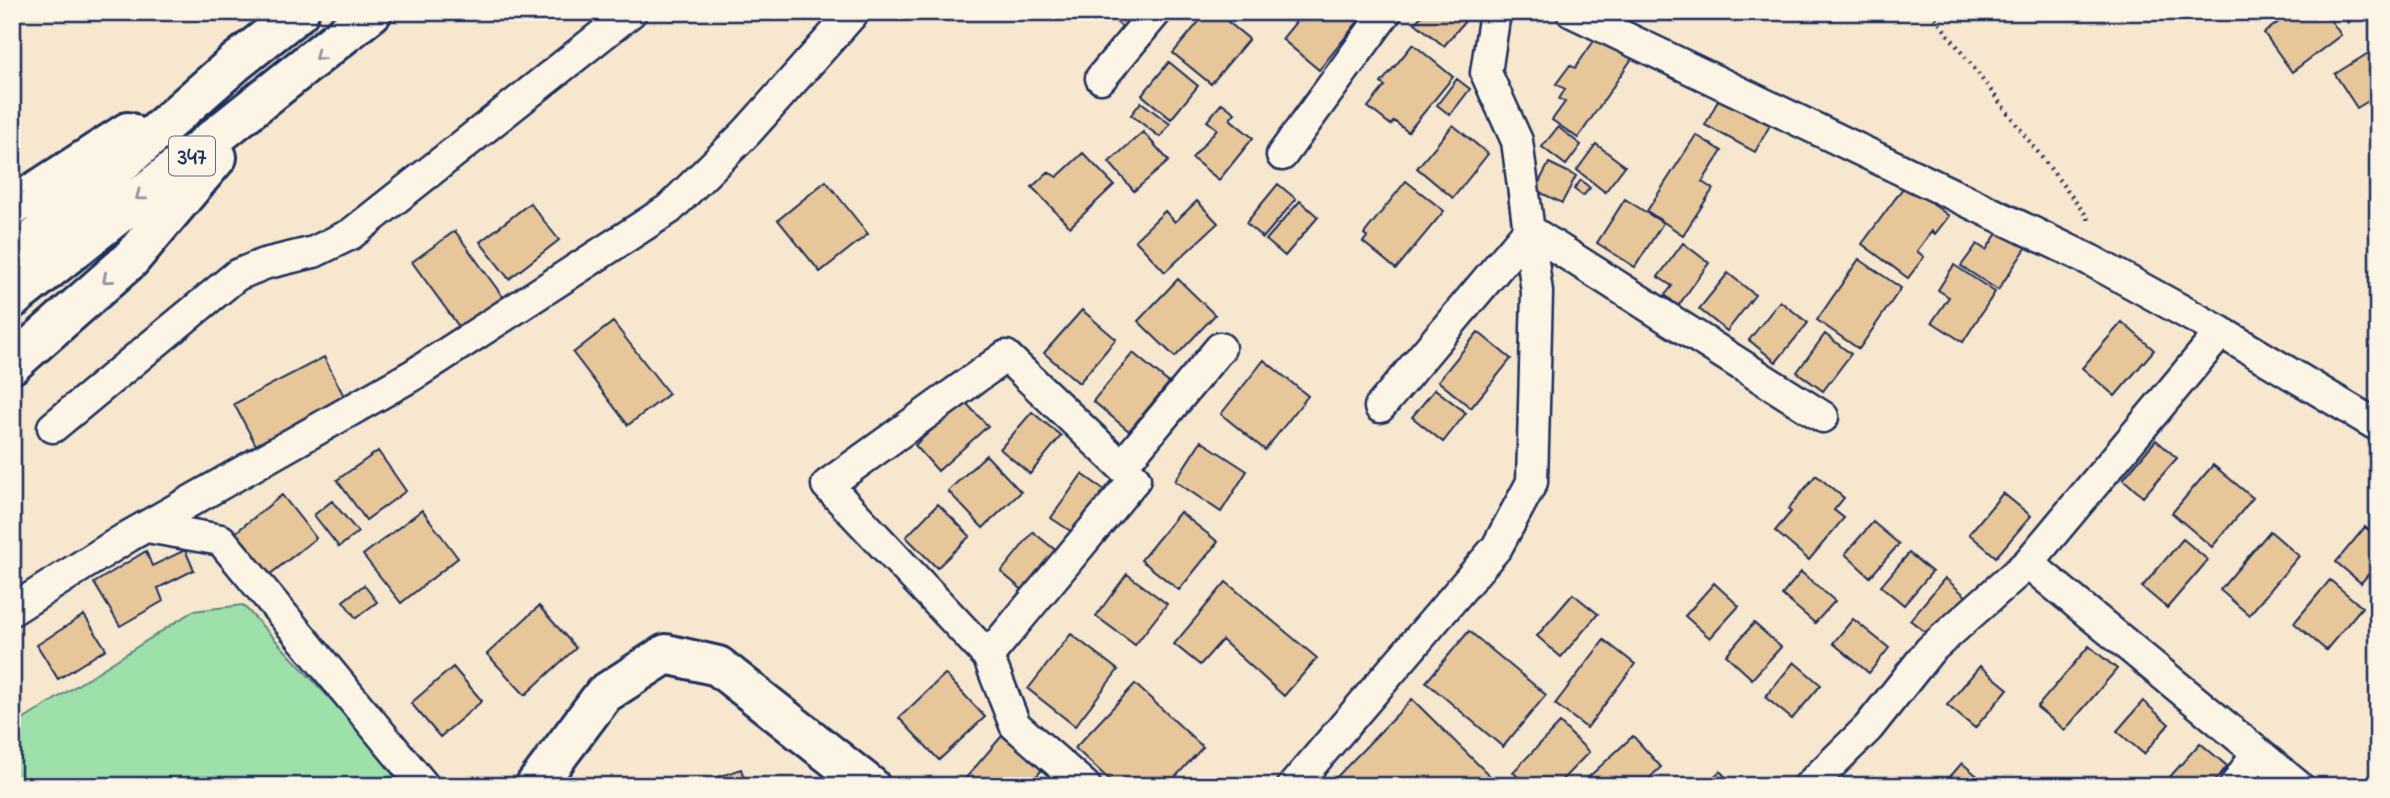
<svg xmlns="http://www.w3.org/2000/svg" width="2390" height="798" viewBox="0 0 2390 798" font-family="'Indie Flower',sans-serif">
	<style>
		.green { fill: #9ee0aa; stroke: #5c8884; stroke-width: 2 }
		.building { fill: #e7c699; stroke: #1b2f5e; stroke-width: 2 }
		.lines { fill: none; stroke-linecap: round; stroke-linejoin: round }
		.minor-casing { stroke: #1b2f5e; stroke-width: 35 }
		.tertiary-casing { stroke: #1b2f5e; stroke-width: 44 }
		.motorway-casing { stroke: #1b2f5e; stroke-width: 44 }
		.path { stroke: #1b2f5e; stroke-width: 4.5; stroke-dasharray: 2 5; stroke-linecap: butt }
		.minor { stroke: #fcf5e5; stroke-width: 30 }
		.tertiary { stroke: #fcf5e5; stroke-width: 38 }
		.motorway { stroke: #fcf5e5; stroke-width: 38 }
		.oneway { stroke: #8c92a2 }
		.labels { text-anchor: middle; stroke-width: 5; stroke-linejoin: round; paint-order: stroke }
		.shield { fill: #fcf5e5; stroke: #5e6a86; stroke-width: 2 }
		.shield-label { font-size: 23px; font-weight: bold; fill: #1b2f5e }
	</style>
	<rect width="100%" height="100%" fill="#f6e7ce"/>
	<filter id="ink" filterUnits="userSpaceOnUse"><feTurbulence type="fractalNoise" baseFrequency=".0143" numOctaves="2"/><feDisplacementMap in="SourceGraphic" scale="14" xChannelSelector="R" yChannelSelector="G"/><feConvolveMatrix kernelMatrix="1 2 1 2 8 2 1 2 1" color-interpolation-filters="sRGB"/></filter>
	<g filter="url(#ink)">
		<!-- green -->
		<path class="green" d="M243 605 411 786H22L12 766V727L193 611Z"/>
		<!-- building -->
		<path class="building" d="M1104 12H1143L1127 31Z
			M1207 12H1216L1249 39 1211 84 1173 53Z
			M1304 12H1349L1359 20 1319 70 1282 39Z
			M1425 12H1470L1471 14 1444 46 1415 23Z
			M2292 12H2325L2341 35 2292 72 2264 33Z
			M2339 12H2360L2348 23Z
			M1601 31 1635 54 1578 138 1552 120 1565 102 1559 99 1565 89 1556 84 1570 65 1575 68Z
			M1413 44 1453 77 1408 132 1394 121 1391 125 1368 107 1385 86 1381 83Z
			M2378 47V95L2357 108 2335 74Z
			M1169 62 1198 86 1171 119 1142 95Z
			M1457 79 1470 89 1450 115 1437 105Z
			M1723 91 1774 118 1755 152 1705 125Z
			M1141 102 1170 124 1160 137 1131 115Z
			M1222 103 1235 113 1230 119 1253 138 1219 180 1192 158 1217 129 1207 121Z
			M1453 125 1488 154 1453 198 1417 168Z
			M1558 127 1581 145 1566 165 1542 147Z
			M1143 132 1169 161 1134 191 1109 162Z
			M1696 135 1722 151 1702 182 1713 189 1683 235 1647 211Z
			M1596 144 1625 166 1605 192 1577 170Z
			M1083 153 1114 185 1070 227 1032 187 1048 172 1057 177Z
			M1549 163 1576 176 1562 203 1535 190Z
			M1581 180 1590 188 1583 196 1574 189Z
			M826 181 868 234 820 272 778 220Z
			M1406 181 1444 211 1396 269 1363 242 1367 237 1364 234Z
			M1278 184 1296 199 1263 238 1246 223Z
			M1906 184 1949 216 1935 234 1932 231 1917 251 1924 257 1908 278 1862 244Z
			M1625 199 1663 223 1635 267 1597 243Z
			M1197 201 1218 223 1165 272 1135 240 1165 211 1175 222Z
			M1300 201 1318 217 1285 256 1266 240Z
			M530 203 559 240 509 279 480 242Z
			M2003 224 2030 242 1998 290 1961 266 1977 244 1986 250Z
			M455 231 503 297 460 328 412 262Z
			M1683 243 1709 263 1678 306 1665 295 1672 286 1658 277Z
			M1859 259 1901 288 1859 349 1817 320Z
			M1954 265 1995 292 1963 342 1932 322 1949 297 1938 290Z
			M1728 273 1755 295 1727 331 1699 309Z
			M1178 279 1215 315 1175 357 1138 321Z
			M1780 301 1808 323 1776 362 1749 340Z
			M1082 310 1116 339 1079 383 1044 353Z
			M613 322 669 394 628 425 573 353Z
			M2122 322 2154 350 2115 396 2082 368Z
			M1478 332 1511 359 1471 408 1438 381Z
			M1825 334 1851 354 1823 391 1797 372Z
			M1133 353 1169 383 1129 431 1093 401Z
			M324 357 347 402 258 449 234 404Z
			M1264 360 1308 396 1265 450 1221 414Z
			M1435 389 1466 413 1443 442 1412 417Z
			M964 401 988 426 938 471 915 445Z
			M1032 412 1061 436 1030 474 1000 449Z
			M2156 440 2177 458 2143 497 2123 479Z
			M1201 441 1247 471 1221 512 1175 481Z
			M378 451 406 491 366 520 337 480Z
			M986 455 1021 492 983 528 948 491Z
			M2213 465 2253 498 2212 547 2172 513Z
			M1082 474 1106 491 1075 534 1051 518Z
			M1816 475 1844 498 1834 510 1844 518 1809 560 1775 531 1791 512 1788 509Z
			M2003 493 2031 516 1996 557 1969 534Z
			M282 495 316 538 269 575 235 533Z
			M332 501 358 532 339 547 314 515Z
			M938 504 970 536 937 568 906 537Z
			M422 510 458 558 401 603 363 555Z
			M1180 512 1218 542 1179 590 1141 560Z
			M1873 522 1899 544 1870 577 1845 554Z
			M2365 527 2378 538V563L2361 583 2336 562Z
			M2270 531 2299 556 2249 615 2220 590Z
			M1033 532 1064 557 1031 597 1001 572Z
			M2183 539 2208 560 2167 608 2142 587Z
			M185 550 194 570 158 588 163 601 120 626 94 583 146 551 152 566Z
			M1909 553 1932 572 1904 605 1881 586Z
			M1801 572 1835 601 1815 623 1782 595Z
			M1127 574 1167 604 1135 645 1096 616Z
			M1945 578 1968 598 1934 639 1910 620Z
			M2330 580 2362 607 2326 650 2294 623Z
			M1226 582 1317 658 1284 696 1222 640 1200 665 1174 644Z
			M1714 583 1739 606 1710 638 1685 616Z
			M364 585 377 602 356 618 343 601Z
			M1573 594 1598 614 1561 657 1537 636Z
			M539 606 576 648 525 695 487 654Z
			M84 615 106 649 58 679 37 645Z
			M1853 619 1889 648 1869 673 1833 643Z
			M1754 623 1781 647 1752 679 1726 655Z
			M1469 631 1546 695 1503 747 1426 682Z
			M1071 634 1118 670 1075 726 1028 689Z
			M1604 640 1635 664 1587 728 1555 704Z
			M2089 646 2117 669 2065 730 2037 707Z
			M1794 662 1821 685 1792 719 1765 697Z
			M1980 666 2008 689 1975 728 1947 705Z
			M453 667 482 701 440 737 411 703Z
			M945 674 985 717 939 760 899 718Z
			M1135 684 1203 747 1167 786H1116L1075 748Z
			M1412 699 1500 786H1328Z
			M2143 701 2169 724 2144 754 2117 731Z
			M1560 723 1589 752 1556 786H1527L1513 772Z
			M1007 730 1046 765 1028 786H959Z
			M1633 736 1661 767 1641 786H1579Z
			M2200 743 2227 766 2211 786H2176L2168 779Z
			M1962 763 1989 786H1942Z
			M741 769 747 786H715L713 779Z
			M1720 771 1734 786H1704Z"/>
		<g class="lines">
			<defs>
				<path id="minor" d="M1572 12 2090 260 2221 332 2378 426
					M1101 78 1156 12
					M1282 155 1386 12
					M1380 407 1529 230 1823 417
					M53 427 237 275 264 264 314 252 351 234 631 12
					M1122 466 1220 348
					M147 527 221 540 424 786
					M2028 563 2298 786
					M12 610 129 536 413 375 669 209 747 132 854 12
					M988 656 1135 479 1006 356 827 485 988 656 1015 725 1085 786
					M1293 786 1497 547 1532 482 1537 292 1517 141 1486 73 1495 12
					M1809 786 1868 728 1930 650 2028 563 2221 332
					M2235 786 2256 754"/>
				<path id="tertiary" d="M535 786 604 694 666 654 718 666 870 786"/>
				<path id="motorway" d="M12 207 128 132
					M12 259 235 63 299 12
					M12 299 372 12
					M12 364 130 260 217 157"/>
			</defs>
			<!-- minor casing -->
			<use href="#minor" class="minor-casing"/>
			<!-- tertiary casing -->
			<use href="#tertiary" class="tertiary-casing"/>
			<!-- motorway casing -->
			<use href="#motorway" class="motorway-casing"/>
			<!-- path -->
			<path class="path" d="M1931 12 2088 218V224"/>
			<!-- minor -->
			<use href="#minor" class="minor"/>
			<!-- tertiary -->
			<use href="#tertiary" class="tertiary"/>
			<!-- motorway -->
			<use href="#motorway" class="motorway"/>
		</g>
		<!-- one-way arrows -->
		<defs><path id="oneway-chevron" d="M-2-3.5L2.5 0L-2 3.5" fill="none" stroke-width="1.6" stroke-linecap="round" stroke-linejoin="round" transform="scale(1.75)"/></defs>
		<g class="oneway">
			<use href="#oneway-chevron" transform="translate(319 56) rotate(141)"/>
			<use href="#oneway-chevron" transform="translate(140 196) rotate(143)"/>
			<use href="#oneway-chevron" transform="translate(107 279) rotate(139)"/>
		</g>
	</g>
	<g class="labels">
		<!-- shield labels -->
		<rect class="shield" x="169" y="136.5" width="46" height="39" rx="5"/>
		<g class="shield-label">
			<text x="192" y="164">347</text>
		</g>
	</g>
	<!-- margin -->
	<rect width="2390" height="798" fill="none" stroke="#fcf5e5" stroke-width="42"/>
	<rect x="21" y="21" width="2348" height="756" fill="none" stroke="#1b2f5e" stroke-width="2.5" filter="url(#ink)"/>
</svg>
